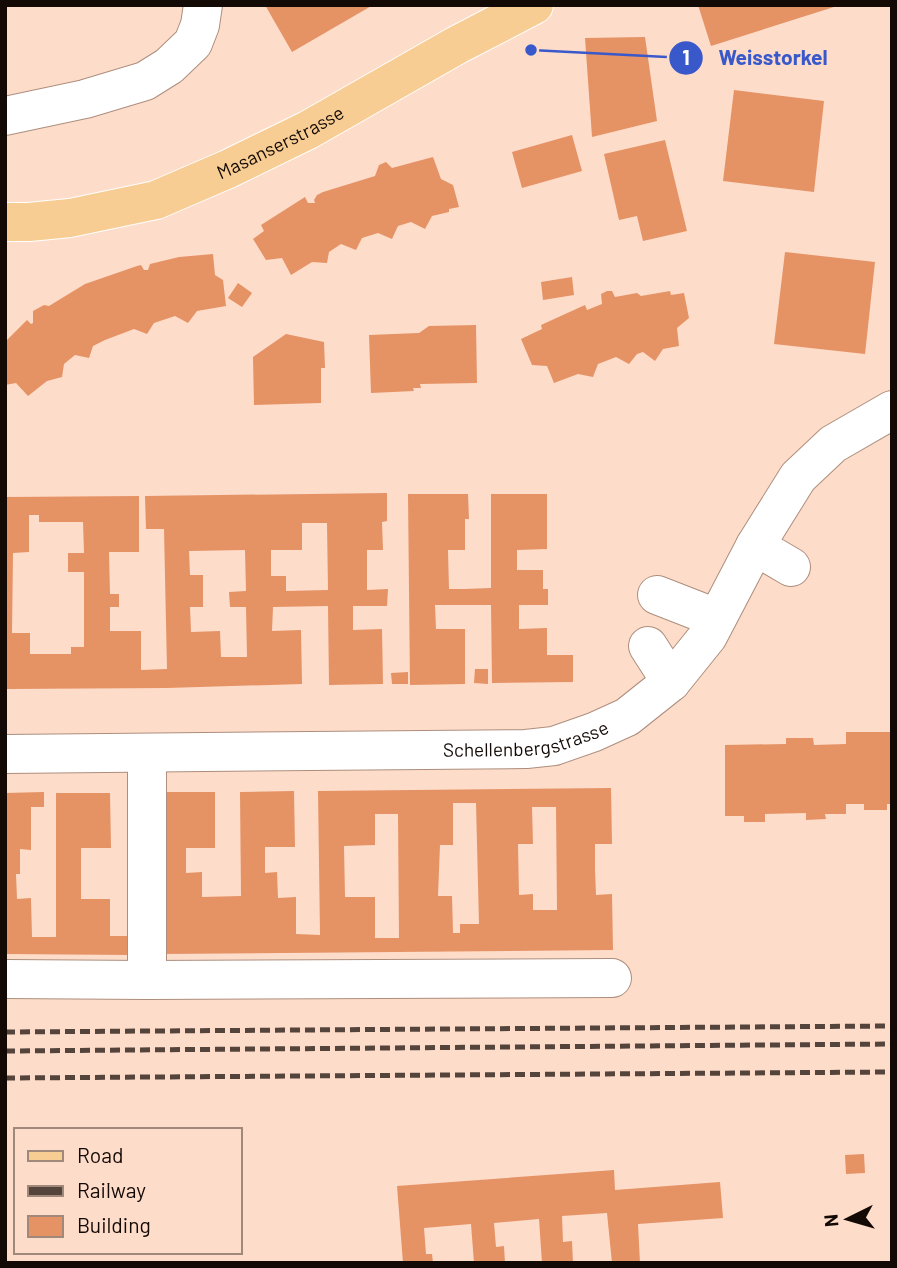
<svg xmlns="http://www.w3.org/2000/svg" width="897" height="1268" viewBox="0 0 897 1268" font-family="Barlow,sans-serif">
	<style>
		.building { fill: #e59265; fill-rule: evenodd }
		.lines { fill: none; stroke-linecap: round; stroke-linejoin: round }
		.minor-casing { stroke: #ad8e7d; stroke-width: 40 }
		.major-casing { stroke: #fff; stroke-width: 40 }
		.minor { stroke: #fff; stroke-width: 38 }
		.major { stroke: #f8cd93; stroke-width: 38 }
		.rail { stroke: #55443c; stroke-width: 5; stroke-dasharray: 10 5; stroke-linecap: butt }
		.labels { text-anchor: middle; stroke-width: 6; stroke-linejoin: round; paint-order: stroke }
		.street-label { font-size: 19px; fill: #140a05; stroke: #fedcca }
		.leader { fill: none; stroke: #3959cb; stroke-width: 2.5 }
		.callout-dot { fill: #3959cb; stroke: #fedcca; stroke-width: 2.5 }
		.mark-label { font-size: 21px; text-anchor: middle; font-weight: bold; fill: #fff }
		.callout-label { font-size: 21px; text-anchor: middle; font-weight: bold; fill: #3959cb; stroke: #fedcca; stroke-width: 6; stroke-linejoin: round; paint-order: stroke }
	</style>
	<rect width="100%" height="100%" fill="#fedcca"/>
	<!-- building -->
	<path class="building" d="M265 5H373L292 52Z
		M698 5H837V6L711 46Z
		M645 37 657 121 592 137 585 38Z
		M734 90 824 101 814 192 723 181Z
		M572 135 582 171 522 188 512 152Z
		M665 140 687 231 643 241 637 216 619 220 604 154Z
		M433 157 441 179 453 185 459 207 449 209V212L432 216 425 229 411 222 398 226 392 239 378 233 362 238 356 250 341 244 329 252 327 263 312 262 291 275 282 258 266 260 253 239 264 231 261 225 305 197 308 203H315L314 200 317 195 323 192 375 176 379 165 386 162 392 168Z
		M785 252 875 262 865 354 774 344Z
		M213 254 215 275 223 280 226 306 197 311 188 323 175 316 154 323 147 334 134 329 105 340 93 346 89 358 75 355 64 364 62 377 47 381 28 396 16 383 5 385V342L27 320 31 324 33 323V311L44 305 49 306 85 284 137 266 141 265 144 270H148L150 264 179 257Z
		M572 277 574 295 543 300 541 282Z
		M238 283 252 293 242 307 228 298Z
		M607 291H612L615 297 637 293 641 296 670 291 671 295 684 293 689 318 677 328 679 346 663 349 655 361 643 352 637 354 629 364 616 357 598 364 593 377 578 374 554 383 547 366 532 365 521 339 542 329 541 325 585 305 587 310 602 304 601 294Z
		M476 325 477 383 420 384 421 388H413L414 391 371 393 369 335 419 333 429 326Z
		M286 334 324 342 325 368H321V403L254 405 253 357Z
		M387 493V521L382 522 383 550H367V590L388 589 387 606H353V630L382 629 383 684 329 685 328 606 273 607 272 631 301 630 302 684 167 688 5 689V497L139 496V552H109L110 594H119V607H110V631H141V670L167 669 164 529H146L145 496ZM29 515H39V522H83L84 553H68V572H84V647H71V654H30V633H12L13 553 29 552ZM302 523H327L328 590 286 591V576H271V550H302ZM245 550 246 591 229 592 230 607H246L247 657H221L220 631 191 632 190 607H203V575H190L189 551Z
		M408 494H468L469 519H465V550H448L449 589H464L491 588V494H547V549L517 550V570H543V589H548V605H519V629L547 628V655H573V682L492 683 491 605H435L436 629H465V684L410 685Z
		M475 669H488V684L474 683Z
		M408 672V684H392L391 673Z
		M846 732H892V804H887V810H864V804H846V814H825L826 819 806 820V813L765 814V822H744V816H725V745L786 744V738H813L814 745 846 744Z
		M611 788 612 844H595V870L596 895 612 894 613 950 161 954 160 792H215V848H186V873L202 872V897L241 896 240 792 294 791 295 847H265V873L277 872 278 898 296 897V934L320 935 318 791ZM453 803H476L479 924H460V933H453L452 896H438L440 845H453ZM532 807H556L557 910H533V894L519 895 518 844H533ZM375 814H398L399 938H375V897H345L344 846 375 845Z
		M44 792V807H31V850L20 849V874H16L17 899 31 898 32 937H56V793H110L111 848H81V899H110V936H133V955L5 954V793Z
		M864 1154 865 1173 846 1174 845 1155Z
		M614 1170 615 1190 720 1182 723 1218 638 1224 640 1263H612L607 1213 562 1216 563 1242 572 1241 573 1263H542L539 1219 494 1223 496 1247 504 1246 505 1263H474L471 1224 424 1228 426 1254H432L433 1263H403L397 1186Z"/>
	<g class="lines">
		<defs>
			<g id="minor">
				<path d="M5 116 85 99 145 81 169 66 193 43 200 25 203 5"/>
				<path d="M755 546 791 567"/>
				<path d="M657 595 716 618"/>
				<path d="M648 646 671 682"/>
				<path d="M147 753V980L612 978"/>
				<path id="s1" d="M5 754 526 749 554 746 594 732 627 717 671 682 708 636 755 546 798 477 833 444 892 410"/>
				<path d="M5 979 147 980"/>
			</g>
			<g id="major">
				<path id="s2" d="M5 222H29L70 218 156 200 228 169 308 130 457 45 534 5"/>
			</g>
		</defs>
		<!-- minor casing -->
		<use href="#minor" class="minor-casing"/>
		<!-- major casing -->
		<use href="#major" class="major-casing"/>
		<!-- minor -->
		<use href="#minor" class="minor"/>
		<!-- major -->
		<use href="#major" class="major"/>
		<!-- rail -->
		<path class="rail" d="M5 1032 892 1026
			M5 1051 892 1044
			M5 1078 892 1072"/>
	</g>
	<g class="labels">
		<!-- street labels -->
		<g class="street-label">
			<text dy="7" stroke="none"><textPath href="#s2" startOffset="290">Masanserstrasse</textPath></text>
			<text dy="7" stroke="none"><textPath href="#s1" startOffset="522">Schellenbergstrasse</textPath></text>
		</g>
	</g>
	<!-- callouts -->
	<path class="leader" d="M531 50L686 58"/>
	<g class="callout-dot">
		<circle cx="531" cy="50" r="7"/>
		<circle cx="686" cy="58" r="18"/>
	</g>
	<g class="mark-label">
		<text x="686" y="65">1</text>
	</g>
	<g class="callout-label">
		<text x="773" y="65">Weisstorkel</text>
	</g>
	<!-- border -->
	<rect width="897" height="1268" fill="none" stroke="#140a05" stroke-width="14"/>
	<!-- legend -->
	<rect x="14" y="1128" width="228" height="126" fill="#fedcca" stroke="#a0887b" stroke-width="2"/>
	<rect x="28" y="1151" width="35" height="10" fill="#f8cd93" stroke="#a0887b" stroke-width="2"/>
	<text x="77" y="1163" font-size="21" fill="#140a05">Road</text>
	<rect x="28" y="1186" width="35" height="10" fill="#55443c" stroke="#a0887b" stroke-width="2"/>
	<text x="77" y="1198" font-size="21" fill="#140a05">Railway</text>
	<rect x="28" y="1216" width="35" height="21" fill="#e59265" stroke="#a0887b" stroke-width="2"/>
	<text x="77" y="1233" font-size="21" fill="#140a05">Building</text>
	<!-- north arrow -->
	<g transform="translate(848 1219) rotate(265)" stroke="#fedcca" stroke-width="5" paint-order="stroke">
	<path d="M0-5L12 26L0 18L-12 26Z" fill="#140a05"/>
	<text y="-10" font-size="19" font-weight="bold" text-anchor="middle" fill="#140a05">N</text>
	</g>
</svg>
